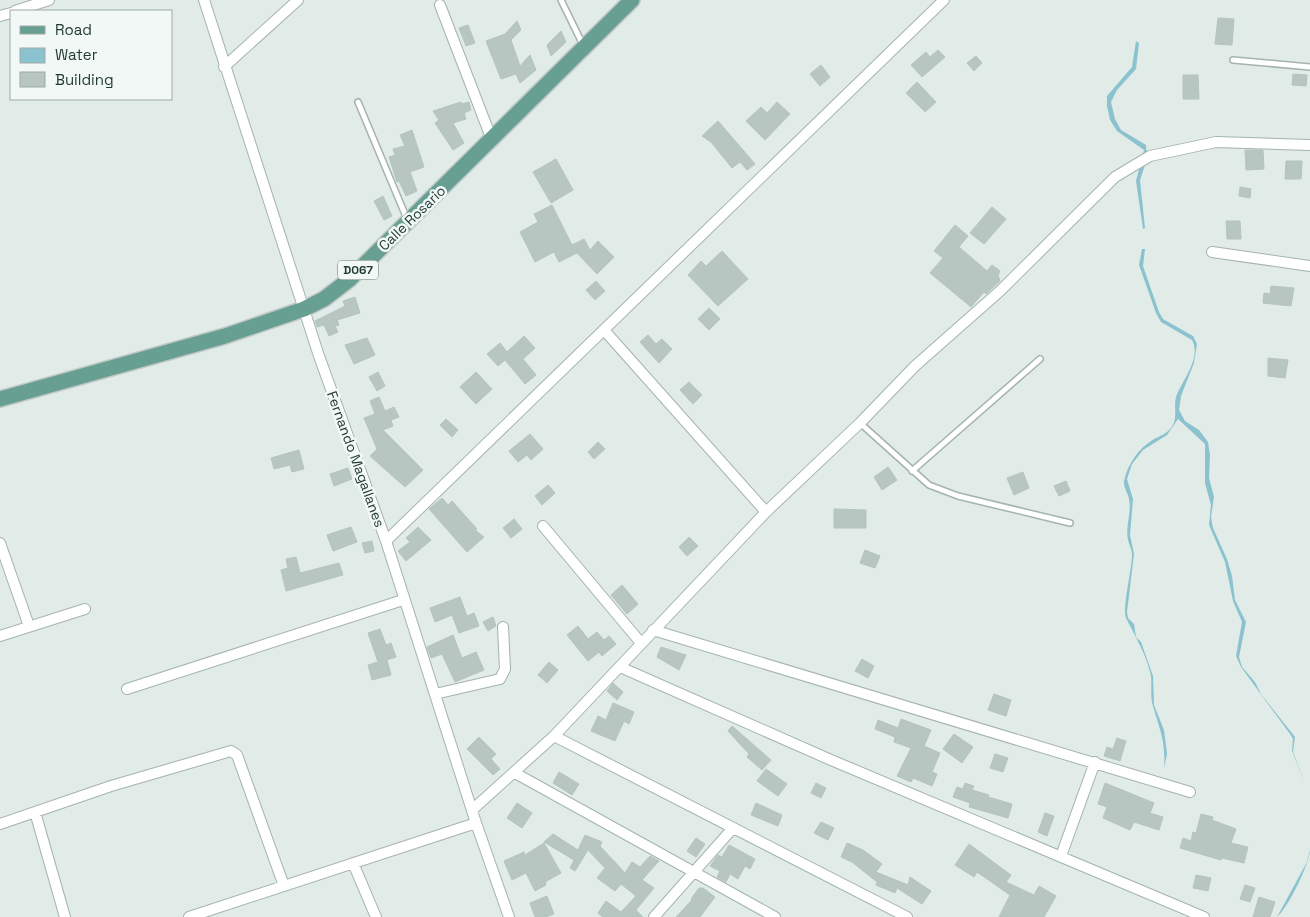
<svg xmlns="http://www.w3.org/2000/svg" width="1310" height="917" viewBox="0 0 1310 917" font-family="'Space Grotesk',sans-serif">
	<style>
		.water { fill: #8bc2cf }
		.building { fill: #b7c6c0; stroke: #b4c4be }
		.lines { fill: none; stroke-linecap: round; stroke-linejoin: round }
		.service-casing { stroke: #a4b3ae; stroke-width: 8 }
		.minor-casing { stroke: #a4b3ae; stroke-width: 12 }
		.primary-casing { stroke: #c1c8c6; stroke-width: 18 }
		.service { stroke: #fff; stroke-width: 5 }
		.minor { stroke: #fff; stroke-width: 10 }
		.primary { stroke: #679f92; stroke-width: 15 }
		.labels { text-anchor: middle; stroke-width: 5; stroke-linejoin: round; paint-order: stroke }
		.shield { fill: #f1f8f5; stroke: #60746f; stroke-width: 1 }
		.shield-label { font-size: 12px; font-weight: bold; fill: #223b35 }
		.street-label { font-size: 14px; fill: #223b35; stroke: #f1f8f5 }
	</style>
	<rect width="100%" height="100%" fill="#e1ebe7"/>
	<!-- water -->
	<path class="water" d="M1136 41 1139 43 1136 69 1117 90 1111 102 1115 119 1121 130 1146 145 1147 159 1140 180 1145 228 1143 229 1136 181 1144 150 1117 131 1110 120 1107 106V96L1132 67Z
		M1142 249H1145L1143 266 1159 312 1163 319 1193 336 1197 344 1194 363 1181 396 1179 410 1185 421 1199 430 1208 442 1210 455 1209 478 1214 497 1211 517 1213 528 1227 559 1232 576 1235 600 1246 622 1239 657 1242 667 1255 682 1261 694 1295 737 1293 752 1305 783 1292 751 1293 739 1290 734 1241 667 1236 656 1242 622 1233 601 1225 562 1209 525 1211 505 1205 483V444L1178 419 1167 435 1143 450 1132 464 1127 479 1133 499 1130 535 1134 554 1127 612 1128 618 1134 624 1136 637 1141 642 1153 676 1154 705 1164 730 1167 754 1164 769C1166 741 1160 731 1153 706 1150 697 1152 686 1151 676 1147 656 1135 636 1126 618 1122 609 1132 569 1132 555 1132 549 1129 545 1128 540 1125 526 1132 513 1129 499 1128 493 1123 487 1124 481 1128 463 1139 448 1154 439 1160 436 1166 434 1170 429 1179 419 1173 408 1176 397 1182 380 1202 358 1192 340L1161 322 1156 313 1139 265Z
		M1310 849C1310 864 1287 909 1277 917L1307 862Z"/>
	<!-- building -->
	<path class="building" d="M1218 18 1234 19 1232 45 1215 44Z
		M517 21 521 30 511 40 520 66 530 55 536 70 520 83 516 74 501 79 486 41 505 34Z
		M468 25 475 43 466 46 459 28Z
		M561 31 566 42 551 56 547 45Z
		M938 50 945 57 922 77 911 65 926 52 930 57Z
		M976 56 982 63 974 71 967 63Z
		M821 65 830 77 820 86 810 74Z
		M1293 74 1307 75 1306 86 1292 85Z
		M1183 75H1198L1199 99H1183Z
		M917 82 936 102 925 112 906 93Z
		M461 102V104L469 102 471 110 464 113 466 119 453 123 464 143 453 150 435 123 439 120 433 111Z
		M777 102 790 114 765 140 746 121 761 107 767 113Z
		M718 121 755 164 747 170 740 162 732 168 711 142 702 136Z
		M412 130 424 167 410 172 417 191 406 196 399 181 397 182 389 157 395 155 393 149 405 146 400 135Z
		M1245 150H1263L1264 169 1246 170Z
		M556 159 573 190 551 203 533 172Z
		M1286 161H1302L1301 179H1285Z
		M1240 187 1251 189 1250 198 1239 196Z
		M383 196 392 216 384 220 374 201Z
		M552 205 572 245 584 239 590 250 598 241 614 257 597 274 577 253 559 262 554 252 535 262 520 232 538 222 534 214Z
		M992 207 1006 219 984 244 970 233Z
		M1226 221H1240L1241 239H1227Z
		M955 225 968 236 959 247 987 271 992 265 1000 271 998 275 1000 281 986 294 984 292 971 307 930 273 943 258 934 251Z
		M722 251 748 279 718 306 688 275 701 261 706 266Z
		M596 281 605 291 595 300 586 290Z
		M1271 286 1294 288 1291 306 1263 303 1264 293 1270 294Z
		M355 297 360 313 337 320 339 325 335 326 338 332 329 336 324 325 317 327 315 321 345 306 343 301Z
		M709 308 720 319 709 330 698 319Z
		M648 335 656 344 662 339 672 349 659 363 640 342Z
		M524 336 535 348 523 359 536 375 525 384 505 360 498 366 487 354 500 343 507 352Z
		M367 338 375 355 354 364 345 345Z
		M1268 358 1288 360 1285 378 1268 376Z
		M378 372 385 386 377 391 369 377Z
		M476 372 492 389 476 404 460 387Z
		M689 382 702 395 693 404 680 390Z
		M379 397 385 411 394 407 399 417 391 420 393 426 383 430 423 470 405 487 370 456 377 449 364 418 375 414 370 401Z
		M446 419 458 430 452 437 440 425Z
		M530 434 543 449 531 460 527 455 518 462 509 451Z
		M598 442 605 449 594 459 588 452Z
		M299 450 304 469 292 472 290 465 274 469 271 458Z
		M888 467 897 480 882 490 874 477Z
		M348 468 352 479 334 486 330 474Z
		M1023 472 1029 488 1014 495 1007 478Z
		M1066 481 1070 491 1059 496 1054 486Z
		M548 485 555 493 542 505 535 496Z
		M442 498 448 505 452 501 477 529 475 530 484 537 467 552 429 509Z
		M834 509 866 510V528H834Z
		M514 519 522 529 511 538 503 528Z
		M351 527 357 542 333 551 327 535Z
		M418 527 431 540 406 561 398 551 410 542 406 538Z
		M689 537 698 546 687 556 679 547Z
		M372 541 374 551 365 553 362 543Z
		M865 550 880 556 875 568 860 563Z
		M296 557 300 573 339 563 343 575 286 591 281 570 288 568 286 559Z
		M622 585 638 604 627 614 611 595Z
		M460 597 467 616 474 613 479 626 459 633 452 615 435 622 430 608Z
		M493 617 496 626 488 631 483 622Z
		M578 626 588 639 597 632 604 640 609 636 616 644 602 656 599 652 588 661 567 635Z
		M380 629 386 645 391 643 396 657 387 660 391 675 372 680 368 665 378 662 368 633Z
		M453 635 462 658 476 652 484 670 455 682 442 654 431 658 427 647Z
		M661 647 686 655 679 670 657 657Z
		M862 659 874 666 868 678 855 671Z
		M549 662 558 670 547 683 538 675Z
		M613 683 623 692 617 700 607 691Z
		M994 694 1011 700 1006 716 988 710Z
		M613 703 634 712 629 724 624 721 615 741 591 731 598 716 606 720Z
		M901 719 931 730 924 746 940 753 932 772 937 774 932 786 913 778 911 782 897 776 911 748 894 742 895 737 875 729 878 720 898 728Z
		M732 726 771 760 762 770 747 757 749 754 728 731Z
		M954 734 973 747 962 763 943 749Z
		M479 737 496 754 491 759 500 769 493 775 467 749Z
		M1117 738 1126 741 1120 761 1104 756 1107 747 1113 749Z
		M995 754 1008 758 1003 772 990 768Z
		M766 769 787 784 778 796 757 781Z
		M559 772 579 784 572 795 553 783Z
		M816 783 826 788 821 798 811 793Z
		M965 783 974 786 972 790 989 795 988 797 1012 804 1008 818 969 807 970 803 953 797 957 787 963 789Z
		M1105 783 1154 803 1150 813 1163 817 1159 830 1134 822 1130 830 1103 818 1107 807 1098 804Z
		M517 803 532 813 522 828 507 818Z
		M756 803 782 815 778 826 751 815Z
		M1045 813 1054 816 1047 836 1038 832Z
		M1201 814 1213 817 1212 820 1236 829 1231 843 1248 847 1244 863 1222 858 1221 860 1180 848 1183 838 1191 841 1193 832 1196 833Z
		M821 822 834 828 828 840 814 833Z
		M553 834 578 850 585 835 602 842 600 846 625 873 632 862 640 867 650 856 659 861 642 880 654 888 636 910 643 917H603L598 913 606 901 621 912 636 896 621 884 615 891 597 878 605 868 588 850 575 871 570 868 574 860 544 842Z
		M696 838 705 844 696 857 687 851Z
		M544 843 561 873 545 882 546 885 535 891 526 873 512 880 504 861 524 852 525 855Z
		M847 843 863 850 882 864 876 872 908 885 910 877 931 891 922 904 897 888 895 893 876 885 877 882 852 862 841 857Z
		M969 844 1011 875 1006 882 1034 895 1039 886 1056 896 1044 917H999L1010 895 977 872 974 877 955 865Z
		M729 845 755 859 750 869 745 866 738 879 730 874 726 882 717 877 720 871 710 866 718 855 722 857Z
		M1196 875 1211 878 1208 891 1193 888Z
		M1245 885 1255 888 1250 902 1240 899Z
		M699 888H703L715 897 700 917H676L692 900 691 899Z
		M547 896 554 914 546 917H535L530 903Z
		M1259 897 1275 902 1270 917H1253Z"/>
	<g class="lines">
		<defs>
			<path id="service" d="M561 0 583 45
				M1233 60 1310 67
				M358 102 407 219
				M860 423 929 485 958 496 1070 523
				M912 471 1040 359"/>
			<path id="minor" d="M204 0 319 356 386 541 476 823 509 917
				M440 5 492 140
				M15 11 49 0
				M0 16 11 13
				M224 67 298 0
				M1212 252 1310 266
				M604 330 766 512
				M543 526 641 643
				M386 541 944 0
				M0 543 29 626
				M653 630 1190 792
				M0 636 85 609
				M620 667 831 760 1204 917
				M127 689 403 600
				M435 694 500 679 505 669 503 627
				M554 736 907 917
				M515 773 775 917
				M472 810 554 736 766 512 860 423 915 366 1000 291 1115 177 1150 156 1216 142 1310 145
				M35 812 65 917
				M0 824 111 786 231 751 237 755 284 886
				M1061 856 1095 762
				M353 863 376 917
				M189 917 476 823
				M654 917 733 828"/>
			<path id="primary" d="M0 399 225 336 304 309 324 299 350 279 382 247 632 0"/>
		</defs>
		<!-- service casing -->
		<use href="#service" class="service-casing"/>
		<!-- minor casing -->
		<use href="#minor" class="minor-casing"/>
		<!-- primary casing -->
		<use href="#primary" class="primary-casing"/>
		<!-- service -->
		<use href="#service" class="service"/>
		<!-- minor -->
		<use href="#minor" class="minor"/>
		<!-- primary -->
		<use href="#primary" class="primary"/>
	</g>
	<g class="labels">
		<!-- shield labels -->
		<rect class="shield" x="338" y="260.5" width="40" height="19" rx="4"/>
		<g class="shield-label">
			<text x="358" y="274">D067</text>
		</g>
		<!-- street labels -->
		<g class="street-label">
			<text transform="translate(412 218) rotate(-44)" y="5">Calle Rosario</text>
			<text transform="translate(356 459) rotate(70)" y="5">Fernando Magallanes</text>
		</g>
	</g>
	<!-- legend -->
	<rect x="10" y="10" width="162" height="90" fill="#f1f8f5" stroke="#9eaca8"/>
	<rect x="20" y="26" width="25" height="8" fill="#679f92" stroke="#9eaca8"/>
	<text x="55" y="35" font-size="15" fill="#223b35">Road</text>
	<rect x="20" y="48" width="25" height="15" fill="#8bc2cf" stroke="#9eaca8"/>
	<text x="55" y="60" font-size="15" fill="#223b35">Water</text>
	<rect x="20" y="72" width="25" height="15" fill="#b7c6c0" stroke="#9eaca8"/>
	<text x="55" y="85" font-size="15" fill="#223b35">Building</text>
</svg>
